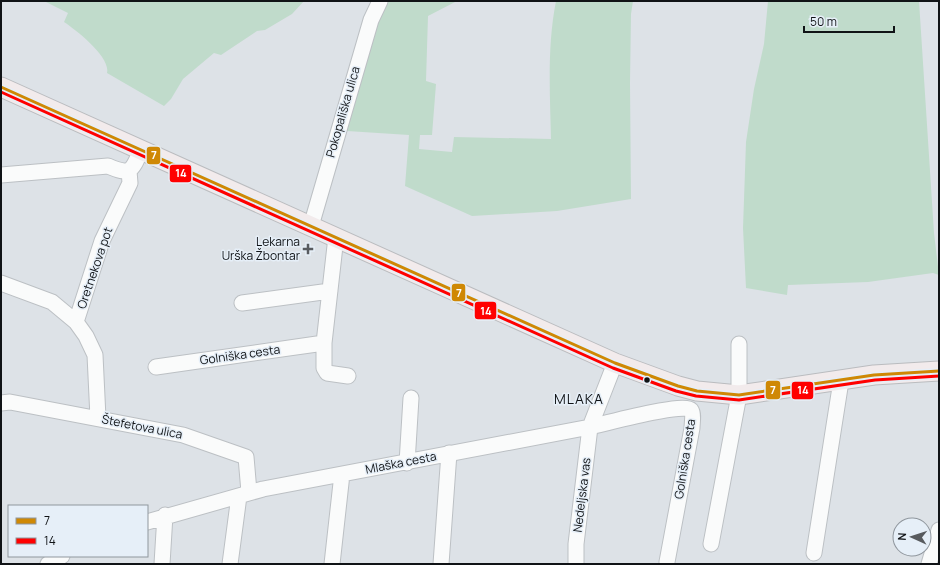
<svg xmlns="http://www.w3.org/2000/svg" width="940" height="565" viewBox="0 0 940 565" font-family="Manrope,sans-serif">
	<style>
		.green { fill: #c0dbcb }
		.lines { fill: none; stroke-linecap: round; stroke-linejoin: round }
		.minor-casing { stroke: #bcc0c4; stroke-width: 17 }
		.major-casing { stroke: #babcbf; stroke-width: 21 }
		.minor { stroke: #fafbfb; stroke-width: 15 }
		.major { stroke: #f2ebec; stroke-width: 19 }
		.bus-1-casing { stroke: #e6eff8; stroke-width: 6 }
		.bus-2-casing { stroke: #e6eff8; stroke-width: 6 }
		.bus-1 { stroke: #cf8804; stroke-width: 3 }
		.bus-2 { stroke: #f00; stroke-width: 3 }
		.poi-dot { fill: #585b5f; stroke: #e6eff8; stroke-width: 1.5 }
		.bus-dot { fill: #101316; stroke: #e6eff8; stroke-width: 1.5 }
		.labels { text-anchor: middle; stroke-width: 3; stroke-linejoin: round; paint-order: stroke }
		.street-label { font-size: 12px; fill: #101316; stroke: #e6eff8 }
		.poi-label { font-size: 12px; fill: #101316; stroke: #e6eff8; text-anchor: end }
		.quarter-label { font-size: 14px; letter-spacing: 1px; fill: #101316; stroke: #e6eff8 }
		.line-badge { stroke: #e6eff8; stroke-width: 1.5 }
		.badge-label { font-size: 11px; text-anchor: middle; font-weight: bold; fill: #fff }
	</style>
	<rect width="100%" height="100%" fill="#dde2e7"/>
	<!-- green -->
	<path class="green" d="M44 1H304L292 14 265 30 257 31 221 55 214 53 183 79 171 99 164 106 107 73C111 57 76 30 64 22L68 13Z
		M387 1H457L428 16 426 81 436 84 432 135H420L419 149 452 152 454 137 551 139C550 94 547 46 556 1H633L631 14 630 83 631 199 557 211 472 216 405 186 409 135 347 131V120L371 35Z
		M768 1H919L934 233 939 275 933 273 868 282 788 285 787 295 746 288 743 228 746 142 754 89 764 44Z"/>
	<g class="lines">
		<defs>
			<path id="minor" d="M1 175 108 166C131 176 132 171 141 150
				M311 226 371 20 380 1
				M336 237 324 343V368L327 373 348 376
				M1 283 52 302 76 322 86 336 95 355 98 418
				M242 303 330 291
				M76 322 102 241 130 183 129 171
				M156 367 324 343
				M1 403 10 402 183 435 246 457 249 492
				M407 463 411 398
				M147 522 263 489 590 427 615 363
				M711 544 739 395V344
				M814 553 841 381
				M48 564 62 556
				M162 564 165 515
				M230 564 239 496
				M332 564 342 474
				M441 564 449 453
				M576 564V544L590 427C603 424 684 402 691 410 694 414 692 423 692 428L667 562
				M929 564 939 530"/>
			<path id="major" d="M1 87 615 363 678 386 697 391 739 395 874 375 939 371"/>
		</defs>
		<!-- minor casing -->
		<use href="#minor" class="minor-casing"/>
		<!-- major casing -->
		<use href="#major" class="major-casing"/>
		<!-- minor -->
		<use href="#minor" class="minor"/>
		<!-- major -->
		<use href="#major" class="major"/>
		<defs>
			<path id="bus-1" d="M1 87 615 363 678 386 697 391 739 395 874 375 939 371"/>
			<path id="bus-2" d="M1 92 613 368 676 391 696 396 739 400 875 380 939 376"/>
		</defs>
		<!-- bus-1 casing -->
		<use href="#bus-1" class="bus-1-casing"/>
		<!-- bus-2 casing -->
		<use href="#bus-2" class="bus-2-casing"/>
		<!-- bus-1 -->
		<use href="#bus-1" class="bus-1"/>
		<!-- bus-2 -->
		<use href="#bus-2" class="bus-2"/>
	</g>
	<!-- markers -->
	<path class="poi-dot" d="M306 243h4v4h4v4h-4v4h-4v-4h-4v-4h4z"/>
	<circle class="bus-dot" cx="647" cy="380" r="3.5"/>
	<g class="labels">
		<!-- street labels -->
		<g class="street-label">
			<text transform="translate(343 112) rotate(-74)" y="4">Pokopališka ulica</text>
			<text transform="translate(95 268) rotate(-71)" y="4">Oretnekova pot</text>
			<text transform="translate(240 355) rotate(-8)" y="4">Golniška cesta</text>
			<text transform="translate(142 427) rotate(11)" y="4">Štefetova ulica</text>
			<text transform="translate(685 459) rotate(-81)" y="4">Golniška cesta</text>
			<text transform="translate(401 463) rotate(-11)" y="4">Mlaška cesta</text>
			<text transform="translate(582 495) rotate(-83)" y="4">Nedeljska vas</text>
		</g>
		<!-- poi labels -->
		<g class="poi-label">
			<text x="300" y="246">Lekarna<tspan x="300" dy="14">Urška Žbontar</tspan></text>
		</g>
		<!-- quarter labels -->
		<g class="quarter-label">
			<text x="579" y="404">MLAKA</text>
		</g>
	</g>
	<g class="line-badge">
		<rect x="146" y="146" width="15" height="19" rx="4" fill="#cf8804"/>
		<rect x="169" y="164" width="23" height="19" rx="4" fill="#f00"/>
		<rect x="451" y="283" width="15" height="19" rx="4" fill="#cf8804"/>
		<rect x="474" y="301" width="23" height="19" rx="4" fill="#f00"/>
		<rect x="765" y="380" width="16" height="20" rx="4" fill="#cf8804"/>
		<rect x="791" y="381" width="23" height="19" rx="4" fill="#f00"/>
	</g>
	<g class="badge-label">
		<text x="154" y="159">7</text>
		<text x="181" y="177">14</text>
		<text x="459" y="297">7</text>
		<text x="486" y="315">14</text>
		<text x="773" y="394">7</text>
		<text x="803" y="394">14</text>
	</g>
	<!-- border -->
	<rect width="940" height="565" fill="none" stroke="#101316" stroke-width="4"/>
	<!-- legend -->
	<rect x="8" y="505" width="140" height="52" fill="#e6eff8" stroke="#90979e"/>
	<rect x="16" y="518" width="20" height="6" fill="#cf8804" stroke="#90979e"/>
	<text x="44" y="525" font-size="12" fill="#101316">7</text>
	<rect x="16" y="538" width="20" height="6" fill="#ff0000" stroke="#90979e"/>
	<text x="44" y="545" font-size="12" fill="#101316">14</text>
	<!-- north arrow -->
	<g transform="translate(912 537) rotate(273)"><circle r="19" fill="#e6eff8" stroke="#90979e"/>
	<path d="M0-3L7 15L0 10L-7 15Z" fill="#585b5f"/>
	<text y="-6" font-size="11" font-weight="bold" text-anchor="middle" fill="#101316">N</text>
	</g>
	<!-- scale -->
	<path d="M804 26v6h90v-6" fill="none" stroke="#101316" stroke-width="2"/>
	<text x="810" y="26" font-size="12" fill="#101316" stroke="#e6eff8" stroke-width="3" paint-order="stroke">50 m</text>
</svg>
